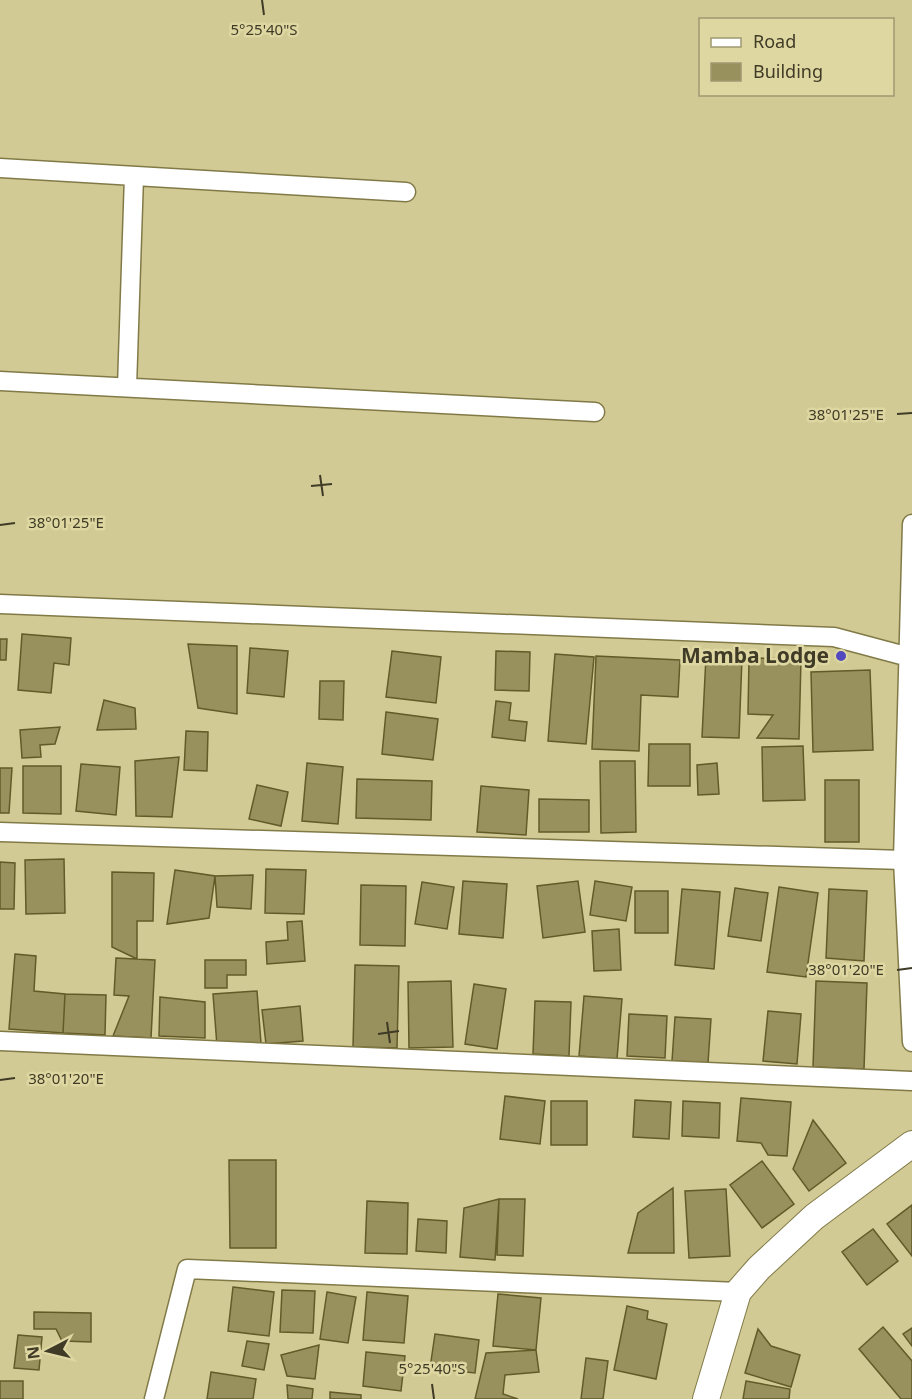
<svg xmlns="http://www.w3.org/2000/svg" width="912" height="1399" viewBox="0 0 912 1399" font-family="'Noto Sans',sans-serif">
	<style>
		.building { fill: #98905d; stroke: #625b29; stroke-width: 1.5 }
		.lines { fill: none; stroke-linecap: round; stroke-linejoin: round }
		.minor-casing { stroke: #817a47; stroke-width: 21 }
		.secondary-casing { stroke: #817a47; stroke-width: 28 }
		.minor { stroke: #fff; stroke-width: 18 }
		.secondary { stroke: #fff; stroke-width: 26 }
		.ticks { fill: none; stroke: #3f3b26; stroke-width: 2 }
		.poi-dot { fill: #5248bf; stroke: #dfd7a2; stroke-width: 2 }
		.labels { text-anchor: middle; stroke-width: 5; stroke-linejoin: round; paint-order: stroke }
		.poi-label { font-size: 21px; font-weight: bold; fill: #3f3b26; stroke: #dfd7a2; text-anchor: end }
		.ticks-label { font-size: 15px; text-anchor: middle; fill: #3f3b26; stroke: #dfd7a2; stroke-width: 5; stroke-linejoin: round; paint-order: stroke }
	</style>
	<rect width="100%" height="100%" fill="#d2ca95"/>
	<!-- building -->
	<path class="building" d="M22 634 71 638 69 665 54 663 51 693 18 690Z
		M0 639H7L6 660H0Z
		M188 644 237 646V714L198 708Z
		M250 648 288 651 284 697 247 693Z
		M392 651 441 657 436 703 386 697Z
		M496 651 530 652 529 691 495 690Z
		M555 654 594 657 586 744 548 741Z
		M596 656 680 660 678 697 641 695 639 751 592 749Z
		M706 656 742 658 739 738 702 737Z
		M749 658 801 659 799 739 757 738 773 715 748 714Z
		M870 670 873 750 813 752 811 672Z
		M320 681H344L343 720 319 719Z
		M104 700 135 708 136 729 97 730Z
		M496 701 511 703 509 720 527 722 525 741 492 737Z
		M386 712 438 719 433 760 382 754Z
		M60 727 55 744 40 745 41 757 22 758 20 730Z
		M186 731 208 732 207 771 184 770Z
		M649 744H690V786H648Z
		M803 746 805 800 763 801 762 747Z
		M179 757 172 817 136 816 135 761Z
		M600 761H635L636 832 601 833Z
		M307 763 343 767 338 824 302 821Z
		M717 763 719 794 698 795 697 765Z
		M81 764 120 767 116 815 76 811Z
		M23 766H61V814L23 813Z
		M0 768H12L9 813H0Z
		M357 779 432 781 431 820 356 818Z
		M825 780H859V842H825Z
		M257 785 288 792 281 826 249 819Z
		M481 786 529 790 526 835 477 832Z
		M539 799 589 800V832H539Z
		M64 859 65 913 26 914 25 860Z
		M0 862 15 863 14 909H0Z
		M266 869 306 870 304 914 265 913Z
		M175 870 215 876 209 918 167 924Z
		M112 872 154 873 153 921H137V959L112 947Z
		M253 875 251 909 217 907 215 876Z
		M463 881 507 884 503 938 459 934Z
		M578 881 585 932 543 938 537 886Z
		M595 881 632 887 626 921 590 915Z
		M422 882 454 887 447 929 415 924Z
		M361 885 406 886 405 946 360 945Z
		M779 887 818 893 806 977 767 972Z
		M735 888 768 893 761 941 728 936Z
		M682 889 720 892 714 969 675 965Z
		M829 889 867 891 864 961 826 958Z
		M635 891H668V933H635Z
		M302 921 305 961 267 964 266 942 288 940 287 922Z
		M619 929 621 970 594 971 592 931Z
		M15 954 36 956 34 991 65 994 63 1033 9 1029Z
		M116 958 155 960 151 1038 113 1036 129 996 114 995Z
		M205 960H246V975H227V988H205Z
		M355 965 399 966 397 1048 353 1047Z
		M451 981 453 1047 409 1048 408 982Z
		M816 981 867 983 864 1069 813 1067Z
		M474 984 506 989 497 1049 465 1044Z
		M257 991 261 1043 217 1046 213 994Z
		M65 994 106 995 105 1035 63 1033Z
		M584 996 622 999 617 1059 579 1056Z
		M160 997 205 1002V1038L159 1036Z
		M535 1001 571 1002 569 1056 533 1054Z
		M300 1006 303 1041 266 1044 262 1010Z
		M768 1011 801 1014 797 1064 763 1061Z
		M629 1014 667 1016 665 1058 627 1056Z
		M675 1017 711 1019 708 1063 672 1061Z
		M505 1096 545 1101 540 1144 500 1139Z
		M741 1098 791 1102 787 1156 768 1155 761 1143 737 1141Z
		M635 1100 671 1102 669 1139 633 1137Z
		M551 1101H587V1145H551Z
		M683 1101 720 1103 719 1138 682 1136Z
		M813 1120 846 1163 809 1191 793 1169Z
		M229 1160H276V1248H230Z
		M762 1161 794 1204 762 1228 730 1185Z
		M673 1188 674 1253H628L638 1213Z
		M726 1189 730 1256 689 1258 685 1191Z
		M499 1199H525L523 1256 497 1255Z
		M499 1199 495 1260 460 1257 464 1208Z
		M367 1201 408 1203 407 1254 365 1253Z
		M912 1205V1256L887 1224Z
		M418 1219 447 1221 446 1253 416 1251Z
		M873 1229 898 1261 867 1285 842 1252Z
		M233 1287 274 1292 269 1336 228 1331Z
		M282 1290 315 1291 313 1333 280 1332Z
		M327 1292 356 1297 348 1343 320 1339Z
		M367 1292 408 1296 404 1343 363 1340Z
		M498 1294 541 1298 536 1350 493 1346Z
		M627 1306 648 1311 647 1319 667 1324 656 1379 614 1370Z
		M34 1312 91 1313V1342L62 1341 56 1329H34Z
		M883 1327 912 1361V1399H901L859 1349Z
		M912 1328V1346L903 1334Z
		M758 1329 771 1346 800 1355 791 1387 745 1373Z
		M435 1334 479 1340 475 1373 430 1368Z
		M18 1335 42 1337 39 1370 14 1368Z
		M247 1341 269 1344 264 1370 242 1366Z
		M319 1345 315 1379 287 1376 281 1355Z
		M536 1350 539 1372 505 1375 503 1394 518 1399H475L486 1353Z
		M366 1352 405 1356 401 1391 363 1386Z
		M586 1358 608 1361 603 1399H581Z
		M211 1372 256 1379 253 1399H207Z
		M0 1381H23V1399H0Z
		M746 1381 790 1389 789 1399H743Z
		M287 1385 313 1389 312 1399H288Z
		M330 1392 361 1395V1399H330Z"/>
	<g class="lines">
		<defs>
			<path id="minor" d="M0 168 406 192
				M0 381 595 412
				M127 387 134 176
				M912 524 903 860 912 1042
				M0 604 834 637 909 657
				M0 832 903 860
				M0 1041 912 1081
				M154 1399 187 1269 738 1292"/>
			<path id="secondary" d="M706 1399 738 1292 759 1268 814 1217 912 1144"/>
		</defs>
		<!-- minor casing -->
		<use href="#minor" class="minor-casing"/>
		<!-- secondary casing -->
		<use href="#secondary" class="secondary-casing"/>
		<!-- minor -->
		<use href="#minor" class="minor"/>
		<!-- secondary -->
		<use href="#secondary" class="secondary"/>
	</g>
	<!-- ticks -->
	<path class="ticks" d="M262 0 264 15M897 414 912 413M320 475 323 496M311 486 332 484M0 525 15 523M897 970 912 968M387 1022 390 1043M378 1034 399 1031M0 1080 15 1078M432 1384 434 1399"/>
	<!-- markers -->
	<circle class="poi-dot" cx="841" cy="656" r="6"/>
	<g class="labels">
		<!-- poi labels -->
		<g class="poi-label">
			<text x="829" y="663">Mamba Lodge</text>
		</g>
	</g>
	<g class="ticks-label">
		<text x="264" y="35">5°25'40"S</text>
		<text x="846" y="420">38°01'25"E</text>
		<text x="66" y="528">38°01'25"E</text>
		<text x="846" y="975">38°01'20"E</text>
		<text x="66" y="1084">38°01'20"E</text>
		<text x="432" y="1374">5°25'40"S</text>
	</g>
	<!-- legend -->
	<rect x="699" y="18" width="195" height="78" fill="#dfd7a2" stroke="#9f9970" stroke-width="1.5"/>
	<rect x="711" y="38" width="30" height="9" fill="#ffffff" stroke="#9f9970" stroke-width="1.5"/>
	<text x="753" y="48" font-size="18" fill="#3f3b26">Road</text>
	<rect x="711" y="63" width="30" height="18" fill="#98905d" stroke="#9f9970" stroke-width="1.5"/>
	<text x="753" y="78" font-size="18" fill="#3f3b26">Building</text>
	<!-- north arrow -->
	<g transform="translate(48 1351) rotate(263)" stroke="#dfd7a2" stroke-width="4.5" paint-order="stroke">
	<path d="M0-4.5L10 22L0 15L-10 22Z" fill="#3f3b26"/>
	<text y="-9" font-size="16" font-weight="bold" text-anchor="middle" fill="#3f3b26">N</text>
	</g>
</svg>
